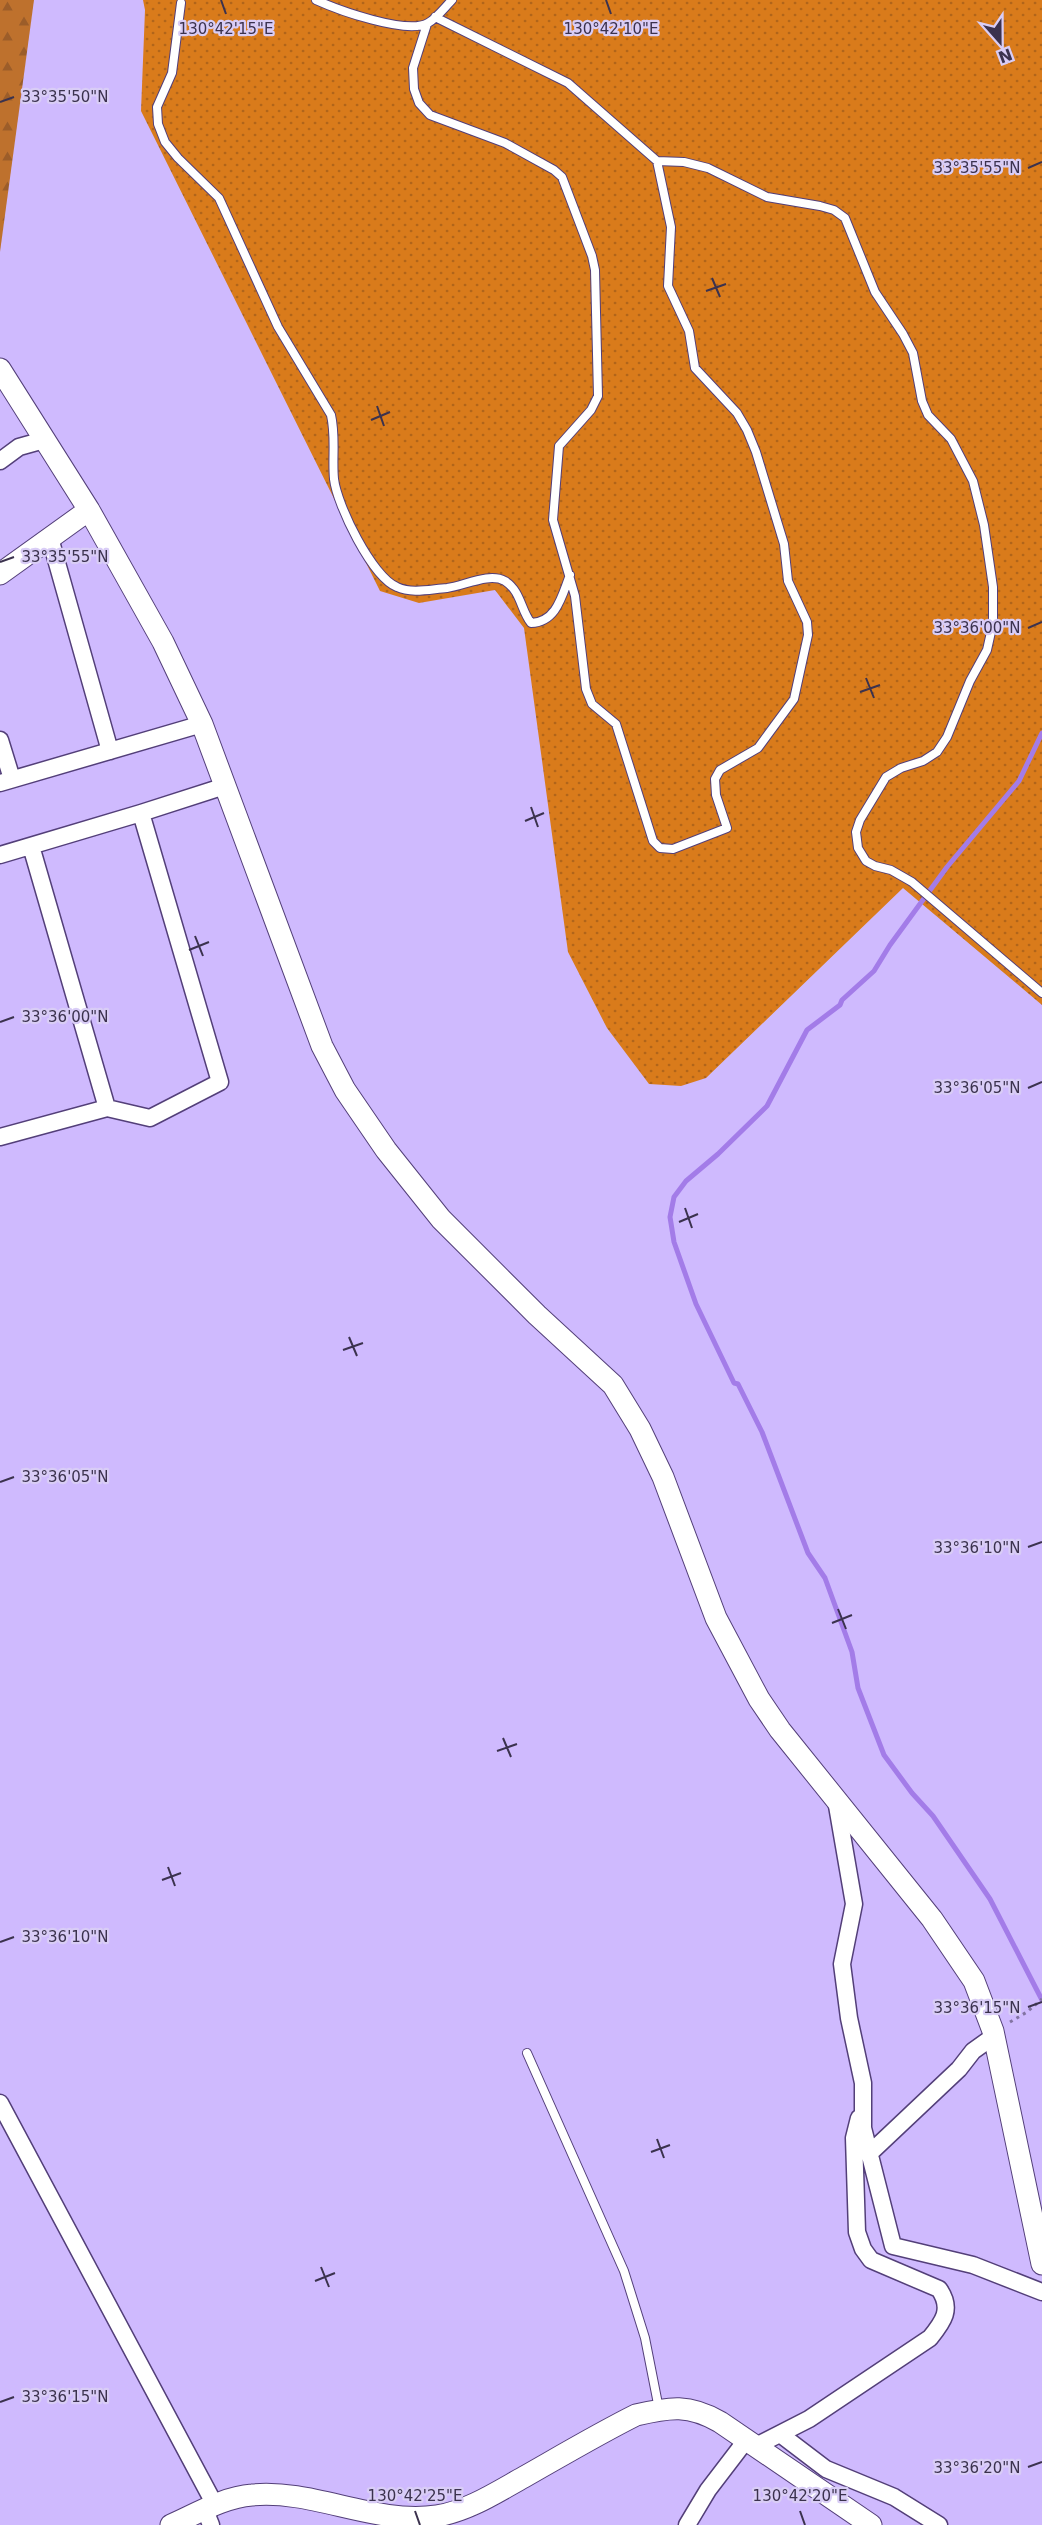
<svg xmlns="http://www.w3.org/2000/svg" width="1042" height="2525" viewBox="0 0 1042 2525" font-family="'DejaVu Sans',sans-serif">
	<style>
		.grass { fill: url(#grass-dots) }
		.forest { fill: url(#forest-firs) }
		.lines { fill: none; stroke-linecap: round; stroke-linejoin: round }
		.stream { stroke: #a37ce8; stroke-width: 5 }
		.service-casing { stroke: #533f79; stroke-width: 10 }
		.minor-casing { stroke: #533f79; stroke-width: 19 }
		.tertiary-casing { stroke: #533f79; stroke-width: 23 }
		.path { stroke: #8273a2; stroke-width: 3; stroke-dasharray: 3 4.5; stroke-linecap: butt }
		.service { stroke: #fff; stroke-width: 8 }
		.minor { stroke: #fff; stroke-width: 16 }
		.tertiary { stroke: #fff; stroke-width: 21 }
		.ticks { fill: none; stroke: #3b324e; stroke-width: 2 }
		.ticks-label { font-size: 15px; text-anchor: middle; fill: #3b324e; stroke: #d9cdf6; stroke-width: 4.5; stroke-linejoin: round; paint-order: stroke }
	</style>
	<defs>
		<pattern id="grass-dots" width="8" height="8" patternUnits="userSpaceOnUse" patternTransform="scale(1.5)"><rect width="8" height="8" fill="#d97b1b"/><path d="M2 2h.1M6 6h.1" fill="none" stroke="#b1651a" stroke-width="1.8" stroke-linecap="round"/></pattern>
		<pattern id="forest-firs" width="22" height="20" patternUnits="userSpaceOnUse" patternTransform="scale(1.5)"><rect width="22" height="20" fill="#be712d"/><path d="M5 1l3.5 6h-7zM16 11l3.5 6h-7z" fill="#9c5d29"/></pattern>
	</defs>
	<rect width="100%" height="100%" fill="#cfbafe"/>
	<!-- grass -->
	<path class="grass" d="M143 0H1042V1005L903 888 706 1078 681 1086 649 1084 607 1028 568 952 524 628 495 590 419 603 380 591 141 111 145 10Z"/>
	<!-- forest -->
	<path class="forest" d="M0 0H34L0 252Z"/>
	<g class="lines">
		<!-- stream -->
		<path class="stream" d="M1042 733 1019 781 947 867 890 945 874 971 842 1000 840 1005 807 1030 767 1106 718 1154 686 1181 674 1197 670 1217 674 1242 696 1304 734 1383 738 1384 762 1432 808 1553 825 1578 852 1652 858 1688 884 1755 912 1793 933 1816 990 1899 1042 2000"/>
		<defs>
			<path id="service" d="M316 0C338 10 407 35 428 23 437 18 445 7 452 0
				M181 3 172 73 157 107 158 124 165 142 178 158 219 198 278 327 331 415C336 437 332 458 334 479 337 505 372 577 397 587 412 594 431 589 447 588 464 586 489 572 505 581 521 591 521 611 531 623 557 622 562 595 570 575
				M435 17 568 83 657 161 684 162 708 168 767 197 820 206 834 210 845 218 875 292 903 334 913 353 922 401 928 415 951 439 973 481 984 525 993 587V623L987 650 970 681 947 737 937 752 923 761 901 768 886 777 860 820 856 832 858 848 866 861 875 866 891 870 912 882 1042 993
				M427 24 413 68 414 89 419 103 430 115 505 143 554 170 562 177 592 256 595 270 598 396 591 410 559 446 553 520 575 596 586 689 592 704 616 724 653 841 660 848 673 849 727 828 716 795 715 779 720 770 758 748 794 699 808 635 807 622 788 581 784 544 756 452 747 430 737 413 695 368 689 331 668 286 671 227 657 161
				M527 2053 624 2271 645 2338 659 2409"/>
			<path id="minor" d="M0 461 19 447 44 440
				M50 538 110 751
				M0 740 12 779
				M0 783 202 724
				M31 846 107 1108
				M0 855 141 813 225 786
				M0 1137 107 1108 150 1118 220 1082 141 813
				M836 1800 854 1904 842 1964 849 2018 863 2083V2128L893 2246 973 2265 1042 2292
				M0 2103 215 2505
				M870 2153 959 2069 973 2051 994 2036
				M780 2434 826 2469 894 2497 939 2525
				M756 2446 809 2419 930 2338C943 2322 953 2309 939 2289L871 2260 863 2249 857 2232 854 2138 859 2118
				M205 2510 211 2525
				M687 2525 708 2490 747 2439"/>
			<path id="tertiary" d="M0 369 89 510 163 642 202 724 322 1046 345 1090 386 1150 441 1219 537 1315 613 1385 640 1429 663 1477 716 1618 759 1699 780 1730 932 1919 974 1981 993 2031 1042 2264
				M0 574 89 510
				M171 2525C196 2514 224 2497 252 2495 314 2489 373 2525 437 2516 468 2511 497 2492 524 2477 561 2456 598 2434 636 2415 670 2407 689 2404 720 2422L871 2525"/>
		</defs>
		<!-- service casing -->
		<use href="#service" class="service-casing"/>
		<!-- minor casing -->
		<use href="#minor" class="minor-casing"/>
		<!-- tertiary casing -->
		<use href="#tertiary" class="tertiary-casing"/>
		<!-- path -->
		<path class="path" d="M1010 2022 1027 2012 1042 1999"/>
		<!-- service -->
		<use href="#service" class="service"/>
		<!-- minor -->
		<use href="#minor" class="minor"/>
		<!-- tertiary -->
		<use href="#tertiary" class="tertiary"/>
	</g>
	<!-- ticks -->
	<path class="ticks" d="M221 0 226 14M606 0 611 14M0 102 14 97M1028 168 1042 162M712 278 720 297M706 291 726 284M377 406 384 426M371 420 390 412M0 562 14 557M1028 628 1042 622M866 678 874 698M860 692 880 685M531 807 538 827M525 821 544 813M195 936 203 956M189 950 209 942M0 1022 14 1017M1028 1088 1042 1082M685 1208 692 1228M679 1222 698 1214M349 1337 357 1356M343 1350 363 1343M0 1482 14 1477M1028 1547 1042 1542M838 1609 846 1629M832 1623 852 1615M503 1738 511 1757M497 1751 517 1744M168 1867 175 1886M162 1880 181 1873M0 1942 14 1937M1028 2007 1042 2002M657 2139 664 2158M651 2152 670 2145M321 2267 329 2287M315 2281 335 2273M0 2402 14 2397M1028 2467 1042 2462M415 2511 420 2525M800 2511 805 2525"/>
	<g class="ticks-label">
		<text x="226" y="34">130°42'15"E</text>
		<text x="611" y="34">130°42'10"E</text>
		<text x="65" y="102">33°35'50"N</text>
		<text x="977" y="173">33°35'55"N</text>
		<text x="65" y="562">33°35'55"N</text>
		<text x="977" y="633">33°36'00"N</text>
		<text x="65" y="1022">33°36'00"N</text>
		<text x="977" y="1093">33°36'05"N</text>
		<text x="65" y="1482">33°36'05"N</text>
		<text x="977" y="1553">33°36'10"N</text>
		<text x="65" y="1942">33°36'10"N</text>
		<text x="977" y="2013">33°36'15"N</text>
		<text x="65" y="2402">33°36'15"N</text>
		<text x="977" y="2473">33°36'20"N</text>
		<text x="415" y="2501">130°42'25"E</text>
		<text x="800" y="2501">130°42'20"E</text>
	</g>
	<!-- north arrow -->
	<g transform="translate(1000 42) rotate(159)" stroke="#d9cdf6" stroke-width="4.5" paint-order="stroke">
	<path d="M0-4.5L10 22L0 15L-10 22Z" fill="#3b324e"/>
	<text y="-9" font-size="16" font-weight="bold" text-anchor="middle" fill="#3b324e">N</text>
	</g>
</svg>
